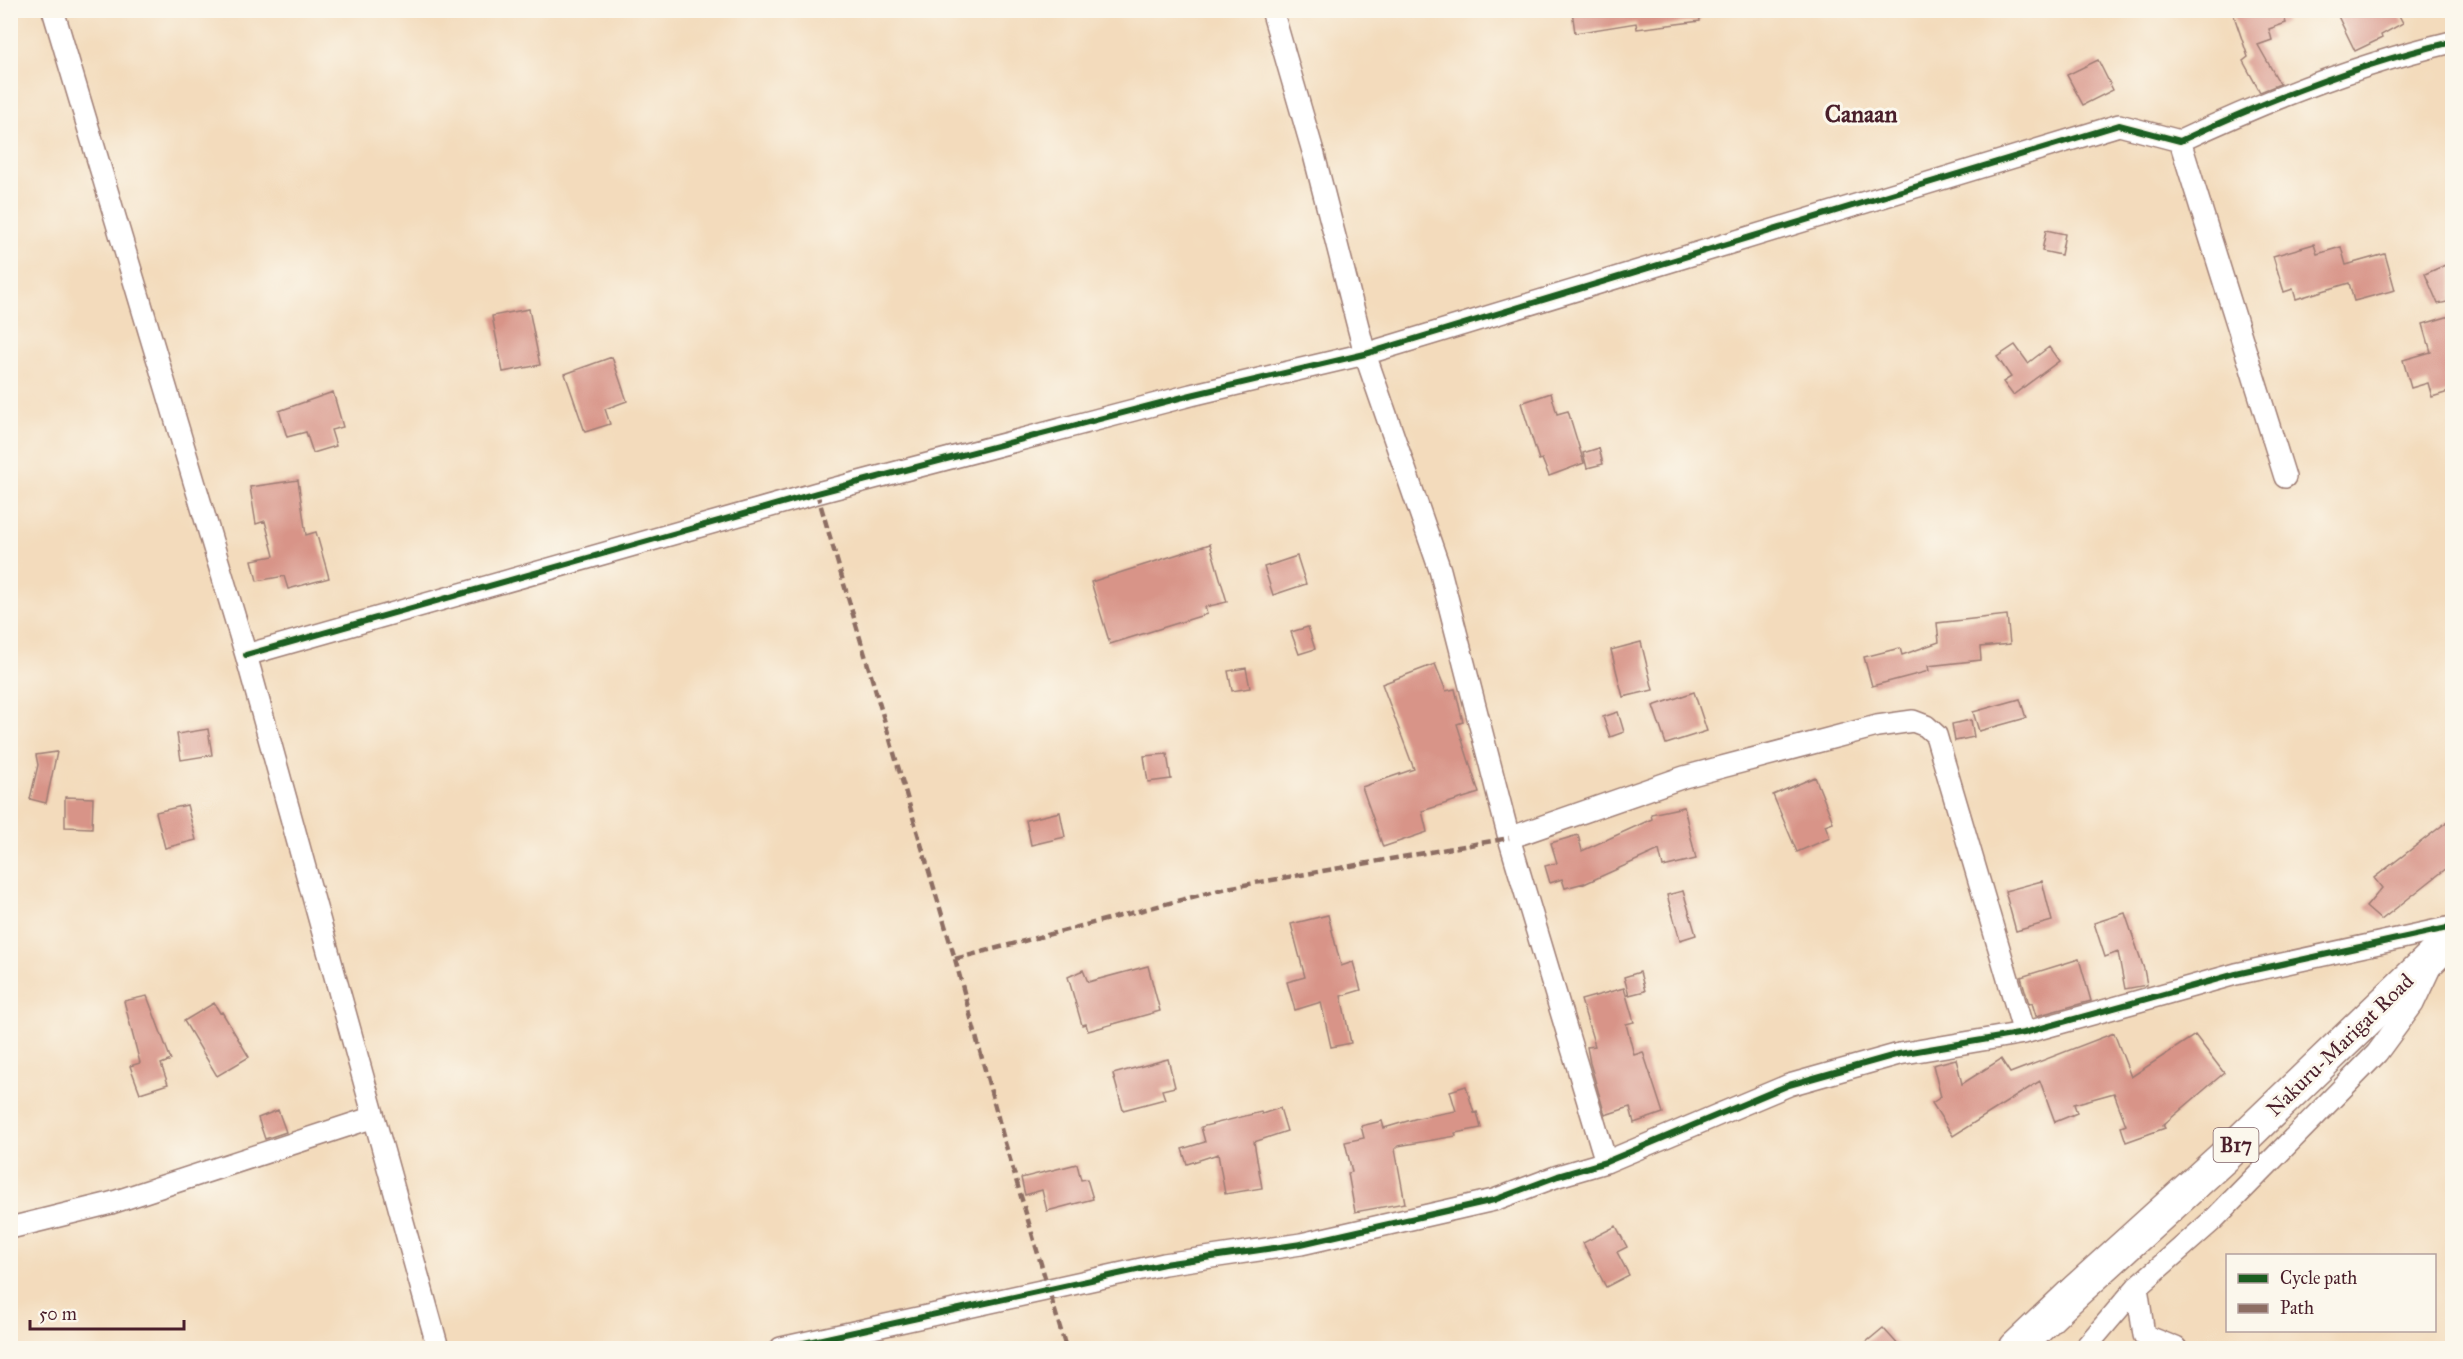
<svg xmlns="http://www.w3.org/2000/svg" width="2463" height="1359" viewBox="0 0 2463 1359" font-family="'IM FELL Great Primer',serif">
	<style>
		.building { fill: #d89488 }
		.lines { fill: none; stroke-linecap: round; stroke-linejoin: round }
		.minor-casing { stroke: #9e7d74; stroke-width: 24 }
		.primary-casing { stroke: #9e7d74; stroke-width: 36 }
		.minor { stroke: #fff; stroke-width: 21 }
		.primary { stroke: #fff; stroke-width: 33 }
		.quiet { stroke: #8d6e63; stroke-width: 4.5; stroke-dasharray: 9 4.5; stroke-linecap: butt }
		.cycleway-casing { stroke: #fbf7ec; stroke-width: 10 }
		.cycleway { stroke: #1b5e20; stroke-width: 6 }
		.labels { text-anchor: middle; stroke-width: 6; stroke-linejoin: round; paint-order: stroke }
		.shield { fill: #fbf7ec; stroke: #7f6065; stroke-width: 1.5 }
		.shield-label { font-size: 20px; font-weight: bold; fill: #4a1f2b }
		.street-label { font-size: 21px; fill: #4a1f2b; stroke: #fbf7ec }
		.quarter-label { font-size: 24px; font-weight: bold; fill: #4a1f2b; stroke: #fbf7ec }
	</style>
	<rect width="100%" height="100%" fill="#fbf7ec"/>
	<filter id="ink" filterUnits="userSpaceOnUse"><feTurbulence type="fractalNoise" baseFrequency=".0167" numOctaves="2"/><feDisplacementMap in="SourceGraphic" scale="12" xChannelSelector="R" yChannelSelector="G"/><feConvolveMatrix kernelMatrix="1 2 1 2 8 2 1 2 1" color-interpolation-filters="sRGB"/></filter>
	<filter id="wash" filterUnits="userSpaceOnUse"><feTurbulence type="fractalNoise" baseFrequency=".008" numOctaves="4" result="noise"/><feDisplacementMap in="SourceGraphic" scale="24" xChannelSelector="R" yChannelSelector="G"/><feGaussianBlur stdDeviation="1.35" result="paint"/><feColorMatrix in="noise" values="0 0 0 0 0 0 0 0 0 0 0 0 0 0 0 0 0 1.4 0 .05"/><feComposite in="paint" operator="in"/></filter>
	<g filter="url(#wash)">
		<rect width="100%" height="100%" fill="#f3dbbc"/>
		<g id="blocks">
			<!-- building -->
			<path class="building" d="M1572 10H1699L1700 21 1637 29 1636 23 1575 33Z
				M2232 10H2282L2286 23 2269 29 2272 40 2258 45 2280 84 2260 92 2243 61 2248 57Z
				M2335 10H2396L2403 23 2381 35 2382 38 2355 51Z
				M2098 60 2113 90 2083 105 2067 75Z
				M2046 230 2065 234 2061 255 2042 251Z
				M2314 244 2317 254 2341 247 2346 265 2385 254 2395 290 2354 301 2349 283 2296 299 2293 289 2284 292 2273 256Z
				M2452 262V301L2438 304 2425 274Z
				M529 309 540 365 503 372 492 316Z
				M2450 316 2452 325V391L2432 397 2428 383 2411 388 2403 360 2431 352 2423 324Z
				M2015 345 2028 363 2049 347 2059 361 2013 395 2003 382 2011 377 1997 357Z
				M612 357 627 401 605 409 610 424 585 432 565 374Z
				M333 392 343 427 331 430 336 446 313 453 306 432 287 437 279 411Z
				M1551 393 1557 414 1568 411 1584 463 1549 476 1542 459 1539 460 1521 403Z
				M1599 448 1603 464 1587 468 1583 453Z
				M298 480 306 535 316 532 329 578 288 589 284 576 257 581 252 560 274 556 265 521 256 524 250 487Z
				M1210 544 1227 602 1205 607 1207 614 1110 644 1091 582Z
				M1297 556 1306 584 1273 595 1264 567Z
				M2007 615 2010 644 1980 647 1981 660 1928 666 1929 671 1872 686 1864 657 1900 648 1902 655 1939 642 1937 623Z
				M1308 627 1315 649 1299 654 1291 632Z
				M1641 642 1653 690 1623 697 1611 650Z
				M1435 664 1446 691 1455 689 1463 722 1457 724 1479 793 1422 811 1427 832 1383 847 1362 787 1414 769 1382 684Z
				M1246 668 1250 688 1232 691 1228 671Z
				M1694 692 1707 731 1666 744 1653 706Z
				M2020 699 2026 718 1979 731 1973 712Z
				M1618 712 1624 732 1610 737 1603 717Z
				M1971 720 1974 737 1955 741 1952 724Z
				M208 729 212 755 181 760 177 734Z
				M57 752 46 803 30 799 38 765 36 755Z
				M1167 754 1171 779 1148 782 1144 756Z
				M1815 777 1833 822 1825 825 1830 838 1797 852 1773 795Z
				M65 797 93 798 92 828 65 827Z
				M187 805 196 840 165 848 156 812Z
				M1684 807 1696 859 1663 867 1659 850 1584 884V883L1565 888 1562 879 1550 883 1545 866 1557 863 1551 843 1578 835 1582 851 1652 819 1651 814Z
				M1060 812 1065 837 1031 845 1026 820Z
				M2452 818V864L2381 920 2366 907 2382 888 2374 878Z
				M2042 881 2052 921 2016 931 2005 891Z
				M1683 891 1696 935 1680 940 1667 895Z
				M2125 913 2144 969 2147 985 2125 989 2118 952 2105 957 2094 923Z
				M1328 915 1341 966 1353 962 1361 990 1341 996 1351 1043 1331 1047 1321 1002 1295 1010 1287 982 1305 977 1291 924Z
				M2079 959 2091 1001 2036 1016 2032 1003 2029 1004 2021 977Z
				M1148 966 1160 1011 1088 1031 1086 1024 1082 1025 1068 977 1083 970 1088 982Z
				M1640 972 1645 991 1629 995 1624 977Z
				M1624 988 1634 1022 1626 1024 1634 1055 1643 1052 1663 1113 1634 1123 1630 1107 1605 1115 1590 1063 1587 1047 1595 1046 1581 1000Z
				M147 996 171 1060 161 1064 168 1084 140 1093 130 1066 140 1063 124 1001Z
				M214 1003 220 1013 222 1012 249 1057 217 1076 184 1021Z
				M2114 1033 2131 1077 2195 1035 2224 1073 2163 1125 2165 1128 2126 1142 2121 1127 2126 1125 2114 1093 2074 1104 2077 1113 2055 1122 2040 1081 1953 1136 1932 1103 1941 1097 1933 1065 1956 1059 1962 1084 2001 1059 2010 1073Z
				M1168 1059 1175 1087 1162 1090 1165 1099 1123 1110 1113 1074Z
				M1466 1086 1474 1113 1477 1112 1481 1128 1455 1133 1456 1136 1398 1146 1395 1149 1405 1203 1355 1212 1348 1173 1352 1172 1345 1142 1364 1138 1361 1126 1382 1121 1384 1128 1418 1118 1456 1111 1450 1091Z
				M1280 1108 1287 1131 1254 1142 1262 1188 1225 1194 1218 1154 1187 1164 1182 1149 1205 1142 1201 1127 1261 1112 1262 1114Z
				M278 1110 286 1132 265 1139 258 1118Z
				M1077 1164 1081 1180 1087 1179 1093 1199 1047 1211 1042 1190 1025 1195 1021 1178Z
				M1616 1226 1627 1247 1617 1252 1629 1275 1606 1287 1583 1243Z
				M1883 1328 1901 1348H1859Z"/>
		</g>
	</g>
	<g filter="url(#ink)">
		<use href="#blocks" fill-opacity="0" stroke="#9e7d74" stroke-width="1.5"/>
		<g class="lines">
			<defs>
				<path id="minor" d="M53 10 246 655 438 1348
					M1272 10 1314 155 1365 354 1440 570 1509 838 1606 1162
					M2180 141 2285 477
					M246 655 817 493 1191 395 1365 354 2119 125 2180 141C2267 100 2359 64 2452 42
					M1509 838 1684 777 1877 726 1913 721 1926 726 1936 735 2024 1033
					M10 1228 111 1203 374 1117
					M2137 1287 2144 1335 2176 1348
					M781 1348 1164 1264 1301 1244 1494 1200 1558 1176 1606 1162 1789 1085 1899 1054 2024 1033 2236 974 2452 927
					M2085 1348 2137 1287 2213 1220 2377 1053 2413 1004 2429 970"/>
				<path id="primary" d="M2016 1348 2076 1291 2226 1155 2452 938"/>
			</defs>
			<!-- minor casing -->
			<use href="#minor" class="minor-casing"/>
			<!-- primary casing -->
			<use href="#primary" class="primary-casing"/>
			<!-- minor -->
			<use href="#minor" class="minor"/>
			<!-- primary -->
			<use href="#primary" class="primary"/>
			<!-- quiet -->
			<path class="quiet" d="M817 493 955 959 1003 1136 1066 1348
				M955 959 1227 888 1509 838"/>
			<defs>
				<path id="cycleway" d="M246 655 817 493 1191 395 1365 354 2119 125 2180 141C2267 100 2359 64 2452 42
					M781 1348 1164 1264 1301 1244 1494 1200 1558 1176 1606 1162 1789 1085 1899 1054 2024 1033 2236 974 2452 927"/>
			</defs>
			<!-- cycleway casing -->
			<use href="#cycleway" class="cycleway-casing"/>
			<!-- cycleway -->
			<use href="#cycleway" class="cycleway"/>
		</g>
	</g>
	<g class="labels">
		<!-- shield labels -->
		<rect class="shield" x="2213.5" y="1128" width="45" height="34" rx="4.5"/>
		<g class="shield-label">
			<text x="2236" y="1152">B17</text>
		</g>
		<!-- street labels -->
		<g class="street-label">
			<text transform="translate(2340 1045) rotate(-44)" y="7">Nakuru-Marigat Road</text>
		</g>
		<!-- quarter labels -->
		<g class="quarter-label">
			<text x="1861" y="122">Canaan</text>
		</g>
	</g>
	<!-- margin -->
	<rect width="2463" height="1359" fill="none" stroke="#fbf7ec" stroke-width="36"/>
	<!-- legend -->
	<rect x="2226" y="1254" width="210" height="78" fill="#fbf7ec" stroke="#b4a19f" stroke-width="1.5"/>
	<rect x="2238" y="1274" width="30" height="9" fill="#1b5e20" stroke="#b4a19f" stroke-width="1.5"/>
	<text x="2280" y="1284" font-size="18" fill="#4a1f2b">Cycle path</text>
	<rect x="2238" y="1304" width="30" height="9" fill="#8d6e63" stroke="#b4a19f" stroke-width="1.5"/>
	<text x="2280" y="1314" font-size="18" fill="#4a1f2b">Path</text>
	<!-- scale -->
	<path d="M30 1320v9h154v-9" fill="none" stroke="#4a1f2b" stroke-width="3"/>
	<text x="39" y="1320" font-size="18" fill="#4a1f2b" stroke="#fbf7ec" stroke-width="4.5" paint-order="stroke">50 m</text>
</svg>
